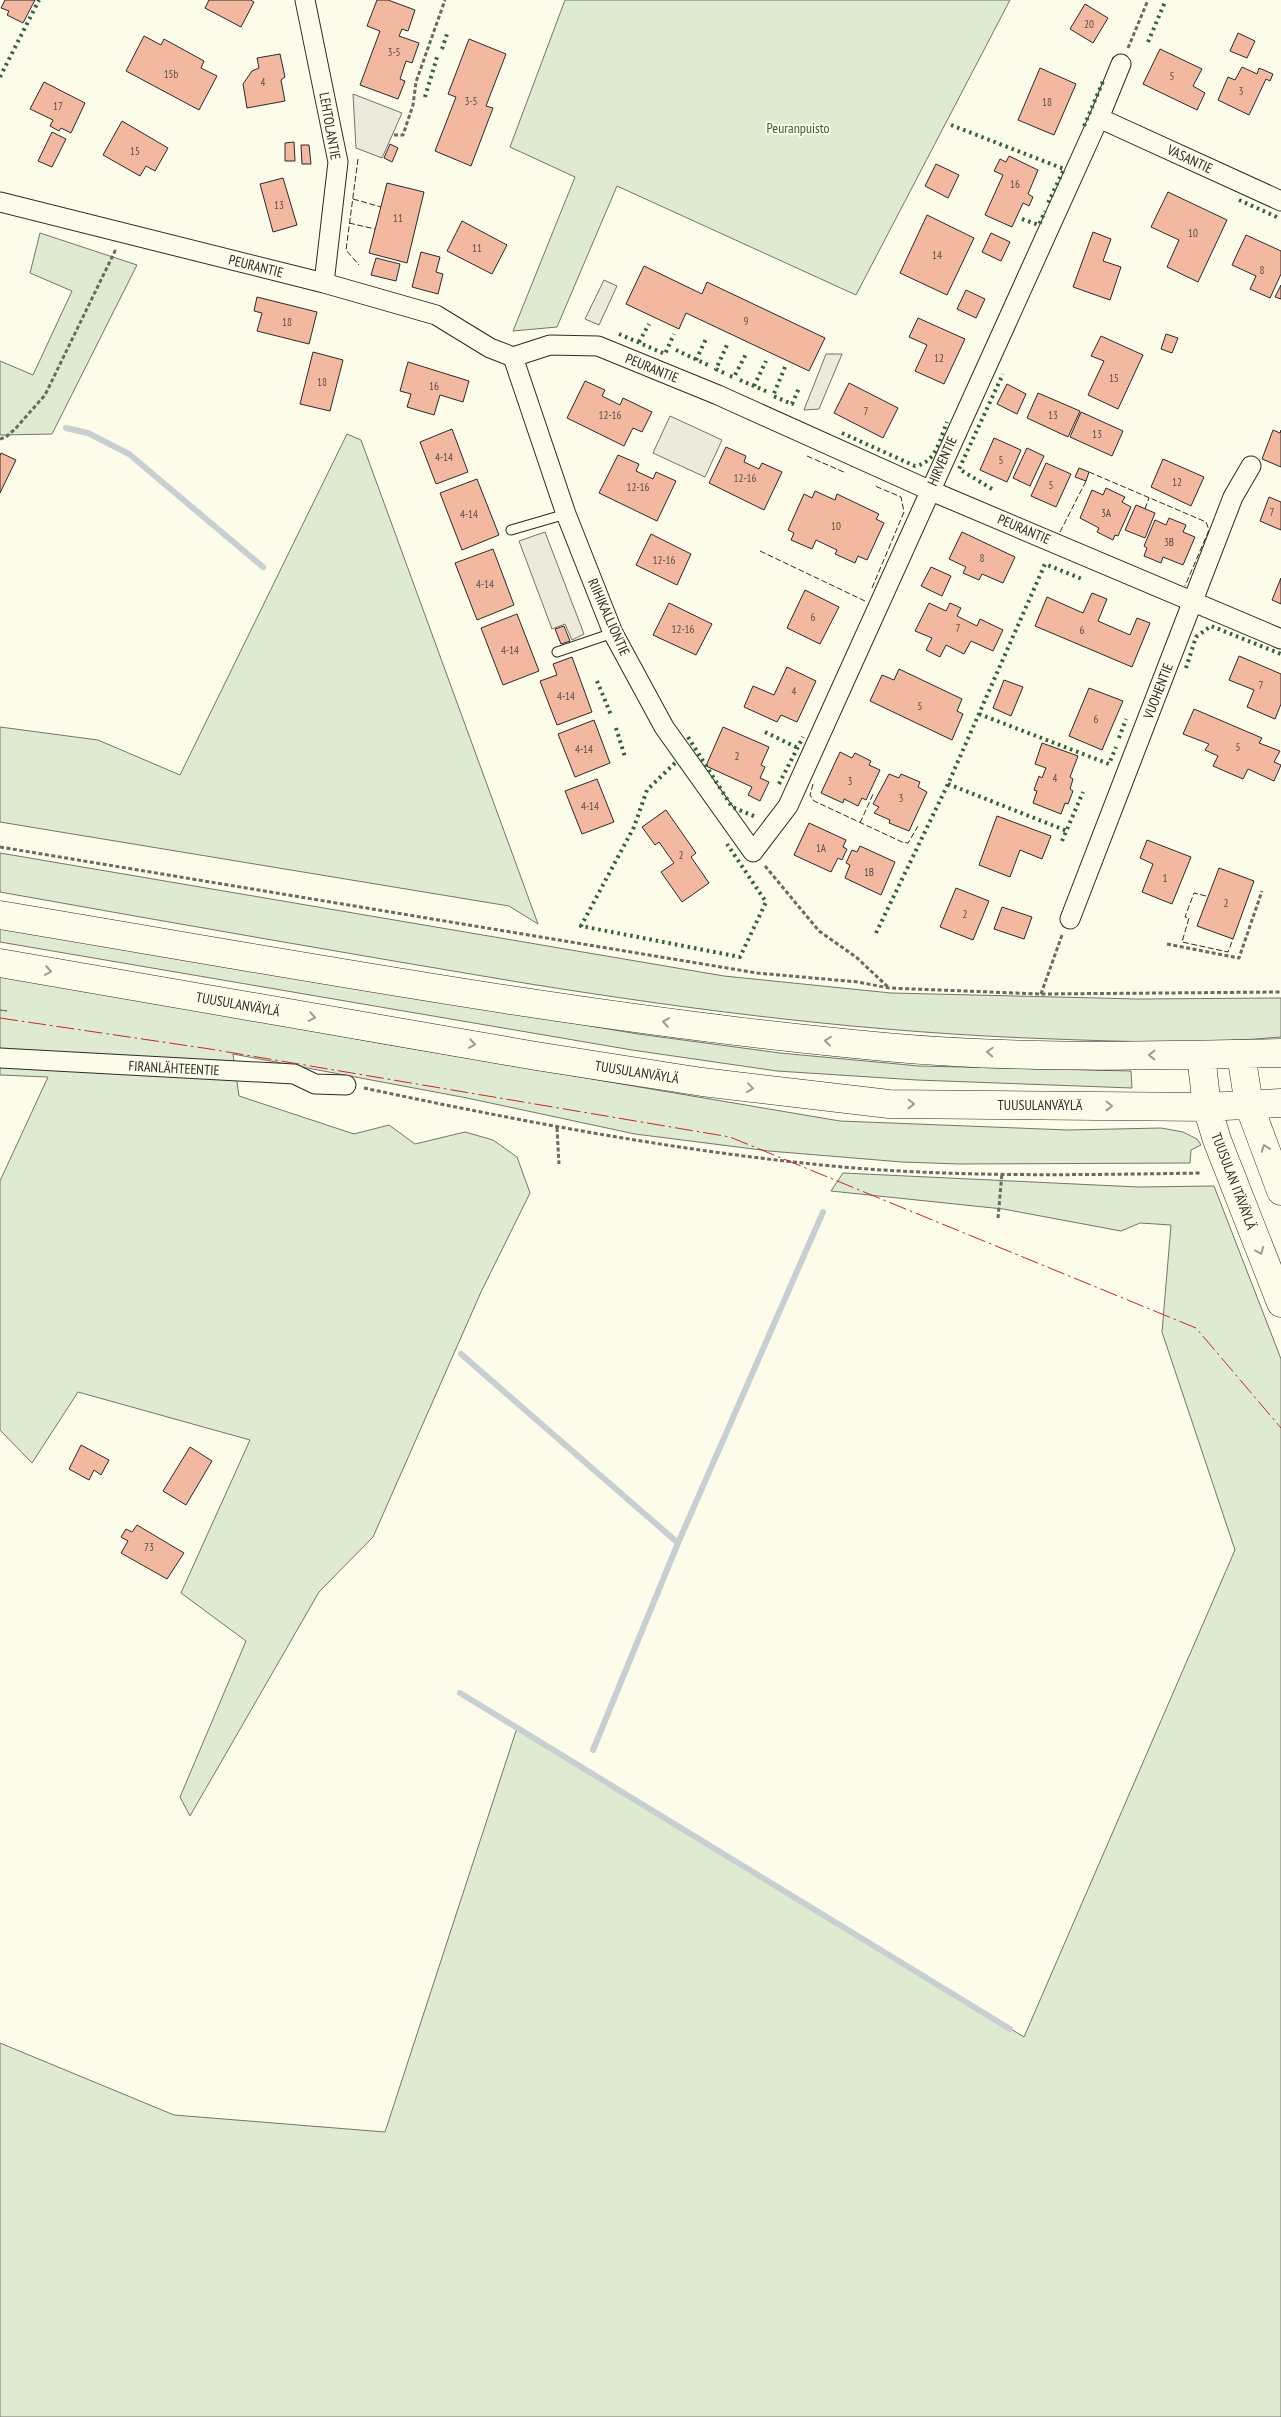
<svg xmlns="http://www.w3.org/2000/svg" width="1281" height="2417" viewBox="0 0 1281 2417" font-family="'PT Sans Narrow',sans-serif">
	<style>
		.green { fill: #deebd1; stroke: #74746e }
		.parking { fill: #eceadb; stroke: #74746e }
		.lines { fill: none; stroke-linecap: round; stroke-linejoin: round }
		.stream { stroke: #c7d0d0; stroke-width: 6 }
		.building { fill: #f2b8a0; stroke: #2b2b2b }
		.service-casing { stroke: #2b2b2b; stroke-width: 11 }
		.minor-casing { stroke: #2b2b2b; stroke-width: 21 }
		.primary-casing { stroke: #2b2b2b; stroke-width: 29 }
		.path { stroke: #6a6964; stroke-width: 3; stroke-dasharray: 4 2.5; stroke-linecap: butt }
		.service { stroke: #fdfbea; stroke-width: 9 }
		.minor { stroke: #fdfbea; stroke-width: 19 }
		.primary { stroke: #fdfbea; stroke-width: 28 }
		.hedge { stroke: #34623c; stroke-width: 4; stroke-dasharray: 2.5 4; stroke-linecap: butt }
		.fence { stroke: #2b2b2b; stroke-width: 1; stroke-dasharray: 6 2.5; stroke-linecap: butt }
		.power { stroke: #c62828; stroke-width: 1; stroke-dasharray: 18 4 2.5 4; stroke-linecap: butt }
		.oneway { stroke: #9e9d94 }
		.labels { text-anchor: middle; stroke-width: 4; stroke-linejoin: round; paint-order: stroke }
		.number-label { font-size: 11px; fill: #5d4e48 }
		.street-label { font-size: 14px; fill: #2b2b2b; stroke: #fdfbea }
		.park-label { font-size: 14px; fill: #34623c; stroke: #fdfbea }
	</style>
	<rect width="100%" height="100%" fill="#fdfbea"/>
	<!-- green -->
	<path class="green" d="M565 0H1010L856 295 617 186 557 327 513 331 575 177 510 147Z
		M40 233 137 265 52 434 0 435V361L33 375 72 291 30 273Z
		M347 434 361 440 538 924 509 906 0 822V727L98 740 180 775Z
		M0 853 724 976 891 993 1138 999 1281 998V1037C1205 1044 1130 1042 1054 1039 873 1033 697 1011 518 982 345 953 173 923 0 892Z
		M0 926 638 1034 780 1053 919 1066 1131 1071 1132 1088 917 1080 777 1071 632 1050 0 942Z
		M0 974 385 1044 840 1121 1068 1130 1161 1128 1183 1132 1197 1139 1201 1145 1191 1150 1190 1163 959 1164 902 1162 769 1151 635 1134 467 1098 233 1054 239 1096 354 1134 389 1125 415 1144 465 1132 493 1140 517 1157 530 1193 481 1292 373 1537 319 1592 190 1816 180 1797 246 1641 181 1593 250 1440 78 1392 32 1463 0 1430V1181L48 1077 0 1075V1010L7 1011 0 1010Z
		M843 1173 1138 1187 1214 1186 1281 1359V2417H0V2043L174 2115 385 2132 517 1728 1024 2037 1235 1550 1162 1332 1171 1225 1140 1223 1121 1231 1003 1209 831 1191Z"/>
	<!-- parking -->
	<path class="parking" d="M353 94 402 113 382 158 356 148Z
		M604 280 617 286 599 325 585 319Z
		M826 354H842L819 409 804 410Z
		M670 416 722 440 705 477 653 453Z
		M545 532 584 634 572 640 565 624 552 629 519 541Z"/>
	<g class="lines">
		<!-- stream -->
		<path class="stream" d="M66 428 88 433 129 454 263 567
			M461 1354 678 1543
			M460 1693 1010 2029
			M593 1750 678 1543 823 1212"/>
	</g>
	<!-- building -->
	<path class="building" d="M5 0H35L23 23 7 15 9 11 1 8Z
		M209 0H251L254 2 241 27 205 8Z
		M377 0H388L415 10 408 31 402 29 399 36 419 43 412 63 406 61 400 79 405 81 398 99 360 85 380 31 367 26Z
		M1085 4 1108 18 1093 43 1070 29Z
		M1238 33 1255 41 1247 58 1230 51Z
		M144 36 161 45 164 39 204 61 201 68 217 76 199 110 126 71Z
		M469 39 506 54 486 106 493 108 471 166 435 151 456 97 448 94Z
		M1160 49 1202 69 1193 86 1205 93 1197 110 1143 84Z
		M280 54 285 77 281 80 285 101 247 108 243 84 252 71 259 68 257 58Z
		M1242 67 1257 74 1259 68 1273 74 1270 81 1266 79 1249 115 1218 100 1228 77 1235 80Z
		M1040 68 1076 84 1054 135 1018 120Z
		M44 82 85 103 71 133 61 128 59 131 50 126 53 120 30 109Z
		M122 121 168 148 155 171 146 166 140 176 103 155Z
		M52 132 66 139 52 167 38 161Z
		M294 142 295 161H285V143Z
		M390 144 398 148 392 162 384 158Z
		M301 145H309L311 164H302Z
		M1009 156 1038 170 1028 194 1033 197 1029 206 1023 203 1012 227 985 215 1003 175 994 171 1000 159 1006 162Z
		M936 164 959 175 948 198 925 186Z
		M283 178 297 225 273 232 260 184Z
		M387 183 424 192 407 263 369 253Z
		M1168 192 1227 220 1198 282 1167 267 1179 240 1151 227Z
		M927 215 974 238 947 295 900 273Z
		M462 221 507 245 492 274 447 251Z
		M1093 232 1111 239 1103 261 1121 267 1110 300 1073 287Z
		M991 233 1010 242 1001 261 982 252Z
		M1246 235 1281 251V274L1270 298 1250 289 1256 276 1232 265Z
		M421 252 440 257 436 272 443 274 438 294 412 287Z
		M376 258 400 264 396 281 371 275Z
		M644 266 702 294 707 282 825 338 809 371 686 313 679 329 626 304Z
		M1281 285V299L1275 297Z
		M966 290 985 299 976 318 957 309Z
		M257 297 317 312 309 344 257 331 262 313 254 311Z
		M918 318 965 339 944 384 915 371 927 345 909 337Z
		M1166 334 1178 338 1172 353 1161 349Z
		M1101 336 1143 355 1118 409 1088 395 1104 361 1091 356Z
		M313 352 343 360 330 411 300 404Z
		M408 362 469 381 463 402 440 395 434 415 407 407 411 394 400 391Z
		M585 381 605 390 602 396 620 405 623 398 652 412 642 432 633 428 624 446 567 418Z
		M849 383 898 408 883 438 834 413Z
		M1007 384 1026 394 1017 414 997 404Z
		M1038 393 1080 411 1068 437 1027 418Z
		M1081 412 1123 431 1112 456 1070 437Z
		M452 429 468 472 436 484 420 442Z
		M1273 430 1280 433 1281 430V467L1262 459Z
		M994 438 1021 450 1007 482 980 470Z
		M726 447 746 456 744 462 759 469 762 463 782 472 764 510 709 483Z
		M1027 448 1044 456 1030 486 1013 478Z
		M1 453 16 460 0 493V456Z
		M618 455 639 464 636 471 653 479 656 472 676 481 657 521 599 493Z
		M1163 459 1204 477 1191 506 1151 487Z
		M1046 463 1071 474 1056 507 1031 496Z
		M1079 468 1089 472 1086 481 1075 477Z
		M477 479 499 535 462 550 440 493Z
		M1106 488 1125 497 1122 502 1131 507 1118 536 1115 535 1113 540 1097 532 1099 528 1080 518 1092 490 1103 495Z
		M815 491 835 500 837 494 879 514 876 519 884 523 867 560 858 556 855 563 835 554 837 550 816 540 812 549 791 540 794 533 788 530 804 494 812 498Z
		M1269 497 1281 502V530L1260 521Z
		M1136 505 1155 513 1145 538 1125 530Z
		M1169 518 1186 525 1183 532 1195 537 1183 565 1163 557 1161 563 1144 556 1147 548 1144 546 1155 520 1166 525Z
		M962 532 1015 557 1003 583 982 574 979 580 963 573 966 567 949 559Z
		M651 534 691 554 677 585 636 565Z
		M493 549 514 605 477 620 455 563Z
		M931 567 951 576 942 596 921 586Z
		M1281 578V604L1272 600Z
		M805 590 839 607 820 644 787 628Z
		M1092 593 1107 599 1098 621 1130 635 1137 618 1150 623 1132 667 1035 626 1047 597 1083 613Z
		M669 603 712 624 696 655 653 635Z
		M929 603 946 611 950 603 961 608 957 616 977 626 980 619 1003 630 993 651 971 641 964 654 946 645 940 657 926 650 932 638 915 631Z
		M517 614 539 671 503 685 481 628Z
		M564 626 570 641 561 644 555 629Z
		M1239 656 1281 674V704L1275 719 1247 707 1254 690 1229 680Z
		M572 657 592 712 557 725 540 681 557 675 553 664Z
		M787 667 816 681 797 722 781 715 777 722 744 707 753 686 774 695Z
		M899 669 962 699 957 711 963 714 952 740 870 701 882 675 894 680Z
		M1004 680 1023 687 1011 716 993 708Z
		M1089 688 1123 701 1102 750 1069 736Z
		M1194 709 1262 738 1259 743 1280 751 1274 762 1281 765 1274 781 1248 769 1243 779 1213 766 1218 756 1205 750 1209 744 1183 734Z
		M594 720 610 763 575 777 558 734Z
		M723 727 769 747 761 765 765 767 760 778 769 782 760 801 748 795 752 787 706 766Z
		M1042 743 1078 756 1070 777 1073 779 1070 789 1073 791 1068 804 1065 803 1061 814 1033 803 1037 791 1034 790 1039 776 1042 778 1046 768 1035 764Z
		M840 752 852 758 855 753 871 761 869 765 880 770 866 800 862 798 858 806 844 799 843 803 821 793Z
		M889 774 899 778 901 774 920 782 918 787 927 792 909 831 889 823 890 820 874 813 879 807 873 804Z
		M597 779 614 822 582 834 565 791Z
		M666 810 696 853 691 857 709 883 682 902 661 872 674 863 659 842 655 845 642 827Z
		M997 816 1051 836 1042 859 1020 850 1010 877 979 865Z
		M809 823 846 840 843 847 847 849 842 860 838 858 831 872 794 855Z
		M1147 840 1191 857 1172 904 1142 892 1153 864 1140 858Z
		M860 846 895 862 881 895 845 878 850 865 846 863 852 850 857 852Z
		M1219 868 1254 881 1233 939 1197 926Z
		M956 888 989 901 973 940 940 927Z
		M1002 907 1032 917 1024 939 994 929Z
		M81 1445 109 1460 101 1475 94 1470 89 1480 69 1469Z
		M190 1447 212 1461 186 1505 163 1491Z
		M137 1525 184 1553 167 1579 121 1553 128 1541 121 1537 126 1529 132 1532Z"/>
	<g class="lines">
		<defs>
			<path id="service" d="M511 530 566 514
				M557 652 613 633"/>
			<path id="minor" d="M305 0 338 162 324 283
				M1099 118 1281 201
				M0 202 324 283 436 315 490 348 513 357 550 345 598 346 718 395 929 490 1281 639
				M513 357 566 514 613 633 664 727 753 852 788 806 1099 118 1121 64
				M1070 919 1233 497 1251 466
				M0 1058 294 1074 315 1084 346 1085"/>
			<path id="primary" d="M0 915C294 964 588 1020 885 1047 1017 1059 1149 1056 1281 1053
				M0 963 536 1056 702 1082 889 1104 1207 1107 1281 1103
				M1241 1054 1249 1105 1281 1191
				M1201 1055 1207 1107 1217 1140 1281 1303"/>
		</defs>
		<!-- service casing -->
		<use href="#service" class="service-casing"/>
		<!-- minor casing -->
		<use href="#minor" class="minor-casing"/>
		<!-- primary casing -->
		<use href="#primary" class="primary-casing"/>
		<!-- path -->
		<path class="path" d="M1128 48 1148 0
			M394 135H403L413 105 416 82 445 0
			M0 439 6 437 15 429 45 395 116 249
			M0 847 757 973 858 982 889 988 1041 994 1281 992
			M765 866 819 931 856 957 888 987
			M1167 944 1239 958 1262 891
			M1041 994 1062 935
			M364 1088C510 1119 655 1147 803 1163 935 1178 1069 1175 1202 1173
			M557 1128 559 1164
			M998 1218 1002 1173"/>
		<!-- service -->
		<use href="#service" class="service"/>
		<!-- minor -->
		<use href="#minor" class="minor"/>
		<!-- primary -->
		<use href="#primary" class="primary"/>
		<!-- hedge -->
		<path class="hedge" d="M1148 42 1165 2
			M442 49 448 31
			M0 77 39 0
			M425 97 437 57
			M951 125 1064 169 1048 203
			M1084 126 1104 79
			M1239 200 1279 218
			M1022 219 1039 225 1045 211
			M619 334 665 354 674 334
			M639 342 649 324
			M676 350 710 366
			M696 360 706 339
			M785 367 773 396 792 404 799 388
			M724 373 716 369 727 345
			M730 376 734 377 747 352
			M740 380 768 392
			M754 386 766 361
			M842 433 915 466C936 463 940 439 947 422
			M992 489 959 469 1003 374
			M1186 668 1196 637 1211 626 1281 654
			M597 681 611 715
			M979 714 1109 764 1116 747
			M616 728 625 757
			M765 732 798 748
			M688 737 732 807 756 817
			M1119 738 1126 719
			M675 763 647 790 634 827 581 926 740 957 766 902 727 844
			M779 784 803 737
			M948 784 1067 831
			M1062 841 1083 792
			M876 933 948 784 1045 564 1082 579"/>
		<!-- fence -->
		<path class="fence" d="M358 159 346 250 359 265
			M353 199 381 207
			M349 223 375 229
			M807 456 846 473
			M1089 472 1206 522 1209 530 1185 586
			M1145 509 1149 498
			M1060 532 1086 481
			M760 551 865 601
			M872 588 904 512 901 497 875 486
			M813 784 810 795 814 801 902 842 908 843 918 826
			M860 823 874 792
			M1206 896 1194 893 1185 917 1189 918 1182 942 1228 952 1233 939"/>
		<!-- power -->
		<path class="power" d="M0 1018 210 1049 730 1137 1196 1328 1281 1428"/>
	</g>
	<!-- one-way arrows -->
	<defs><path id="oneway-chevron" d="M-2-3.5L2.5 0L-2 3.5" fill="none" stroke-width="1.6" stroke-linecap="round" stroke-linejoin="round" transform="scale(1.25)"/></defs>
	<g class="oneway">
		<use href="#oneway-chevron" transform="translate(48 971) rotate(10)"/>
		<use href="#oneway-chevron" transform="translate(312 1017) rotate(10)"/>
		<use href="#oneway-chevron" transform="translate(666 1022) rotate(-172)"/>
		<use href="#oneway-chevron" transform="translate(828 1041) rotate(-174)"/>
		<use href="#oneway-chevron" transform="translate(472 1044) rotate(10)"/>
		<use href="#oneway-chevron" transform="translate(990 1052) rotate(-177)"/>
		<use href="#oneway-chevron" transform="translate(1152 1055) rotate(-180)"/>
		<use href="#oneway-chevron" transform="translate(750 1088) rotate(7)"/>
		<use href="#oneway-chevron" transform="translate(911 1104) rotate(1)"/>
		<use href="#oneway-chevron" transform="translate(1109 1106)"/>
		<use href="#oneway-chevron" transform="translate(1265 1148) rotate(-110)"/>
		<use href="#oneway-chevron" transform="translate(1260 1251) rotate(68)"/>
	</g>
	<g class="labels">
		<!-- number labels -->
		<g class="number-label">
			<text x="1089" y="28">20</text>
			<text x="394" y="56">3-5</text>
			<text x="171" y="78">15b</text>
			<text x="1172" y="80">5</text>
			<text x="263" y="86">4</text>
			<text x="1241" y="95">3</text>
			<text x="471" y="105">3-5</text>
			<text x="1047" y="106">18</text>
			<text x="58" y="110">17</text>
			<text x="135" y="155">15</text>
			<text x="1015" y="188">16</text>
			<text x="279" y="209">13</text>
			<text x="398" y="222">11</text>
			<text x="1193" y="237">10</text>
			<text x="477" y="252">11</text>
			<text x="937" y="259">14</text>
			<text x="1262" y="274">8</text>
			<text x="746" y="325">9</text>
			<text x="287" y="326">18</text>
			<text x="939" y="362">12</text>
			<text x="1114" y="382">15</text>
			<text x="322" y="386">18</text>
			<text x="434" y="390">16</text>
			<text x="866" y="415">7</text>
			<text x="610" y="419">12-16</text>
			<text x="1053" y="419">13</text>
			<text x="1097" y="438">13</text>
			<text x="444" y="461">4-14</text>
			<text x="1001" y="464">5</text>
			<text x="745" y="482">12-16</text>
			<text x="1177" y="486">12</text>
			<text x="1051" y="489">5</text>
			<text x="638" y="491">12-16</text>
			<text x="1272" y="516">7</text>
			<text x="1106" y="517">3A</text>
			<text x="469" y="518">4-14</text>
			<text x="836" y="530">10</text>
			<text x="1169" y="546">3B</text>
			<text x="982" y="562">8</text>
			<text x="664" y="564">12-16</text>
			<text x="485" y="588">4-14</text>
			<text x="813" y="621">6</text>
			<text x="958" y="632">7</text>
			<text x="683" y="633">12-16</text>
			<text x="1082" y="634">6</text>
			<text x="510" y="654">4-14</text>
			<text x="1261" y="689">7</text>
			<text x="794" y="695">4</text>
			<text x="566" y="700">4-14</text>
			<text x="920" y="710">5</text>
			<text x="1096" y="723">6</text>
			<text x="1238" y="751">5</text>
			<text x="584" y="753">4-14</text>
			<text x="737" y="760">2</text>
			<text x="1055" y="782">4</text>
			<text x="850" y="785">3</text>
			<text x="901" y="802">3</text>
			<text x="590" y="810">4-14</text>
			<text x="821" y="852">1A</text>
			<text x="681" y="859">2</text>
			<text x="869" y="876">1B</text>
			<text x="1165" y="882">1</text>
			<text x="1226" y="907">2</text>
			<text x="965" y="918">2</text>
			<text x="149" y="1551">73</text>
		</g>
		<!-- street labels -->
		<g class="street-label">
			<text transform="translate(330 126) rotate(80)" y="5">LEHTOLANTIE</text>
			<text transform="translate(1190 159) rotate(25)" y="5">VASANTIE</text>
			<text transform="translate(256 266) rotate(14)" y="5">PEURANTIE</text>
			<text transform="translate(652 368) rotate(22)" y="5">PEURANTIE</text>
			<text transform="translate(942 461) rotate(-66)" y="5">HIRVENTIE</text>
			<text transform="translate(1024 529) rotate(23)" y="5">PEURANTIE</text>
			<text transform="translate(609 617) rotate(66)" y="5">RIIHIKALLIONTIE</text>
			<text transform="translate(1158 691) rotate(-69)" y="5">VUOHENTIE</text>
			<text transform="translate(238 1004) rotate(10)" y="5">TUUSULANVÄYLÄ</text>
			<text transform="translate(174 1068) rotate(3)" y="5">FIRANLÄHTEENTIE</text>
			<text transform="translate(637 1072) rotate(9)" y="5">TUUSULANVÄYLÄ</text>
			<text x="1040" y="1110">TUUSULANVÄYLÄ</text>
			<text transform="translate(1234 1181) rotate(69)" y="5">TUUSULAN ITÄVÄYLÄ</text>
		</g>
		<!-- park labels -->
		<g class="park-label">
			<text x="798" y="133">Peuranpuisto</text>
		</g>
	</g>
</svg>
